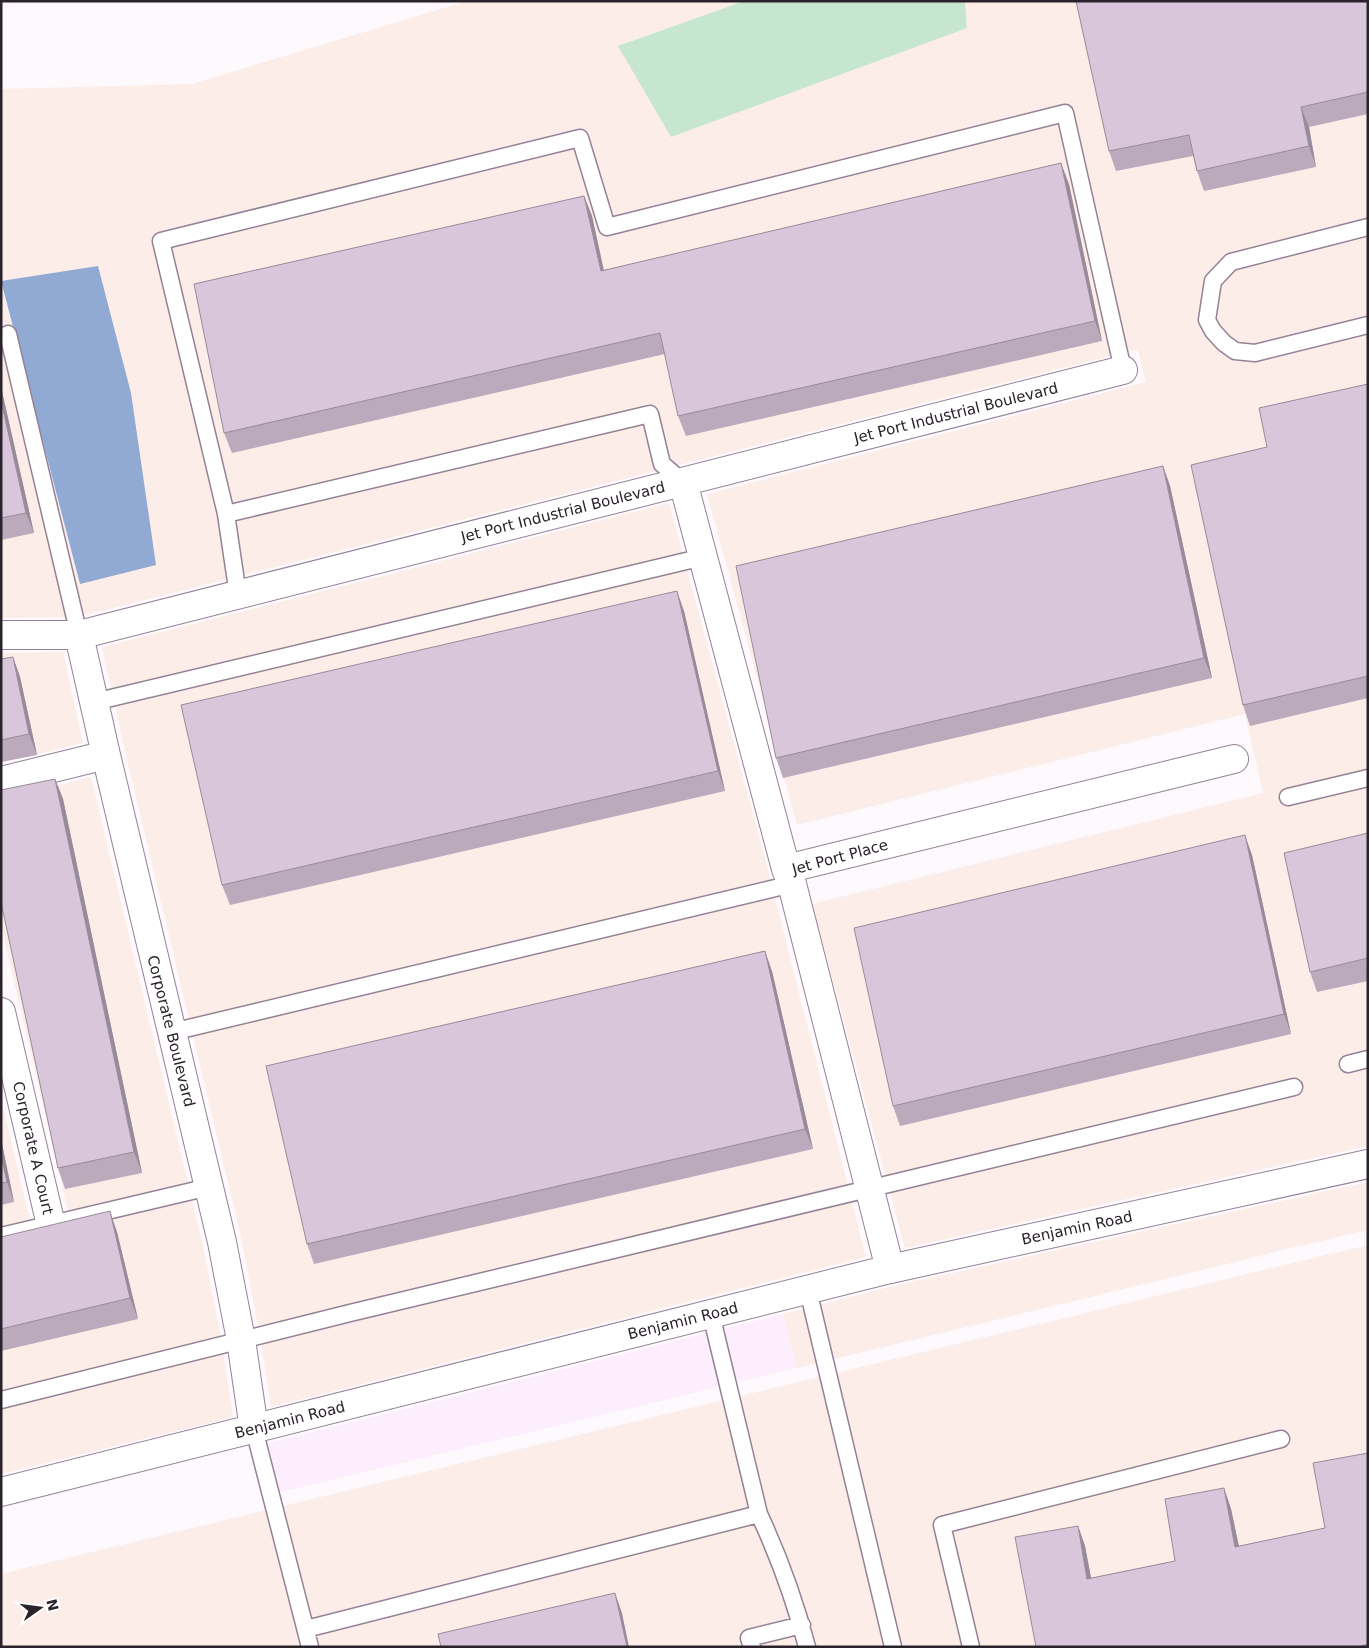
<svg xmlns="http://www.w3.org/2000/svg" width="1369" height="1648" viewBox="0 0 1369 1648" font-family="'DejaVu Sans',sans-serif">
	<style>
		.built { fill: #fdeefe }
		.industrial { fill: #fcede9 }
		.green { fill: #c7e6cf }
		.water { fill: #90aad4 }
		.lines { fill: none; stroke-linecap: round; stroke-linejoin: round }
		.lane-casing { stroke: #948296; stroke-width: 19 }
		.street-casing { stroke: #948296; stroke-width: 30 }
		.secondary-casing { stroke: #948296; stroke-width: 30 }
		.lane { stroke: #fff; stroke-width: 16 }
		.street { stroke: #fff; stroke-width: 28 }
		.secondary { stroke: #fff; stroke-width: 28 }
		.wall { fill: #bbaabc }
		.shaded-wall { fill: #988b99 }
		.building { fill: #d9c6db; stroke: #988b99 }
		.labels { text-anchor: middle; stroke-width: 4.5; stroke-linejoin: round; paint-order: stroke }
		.street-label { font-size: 15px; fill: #2a232b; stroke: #fff }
	</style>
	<rect width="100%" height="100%" fill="#fdf9fd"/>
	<!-- built -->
	<path class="built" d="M783 1314 797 1368 269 1495 258 1446Z"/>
	<!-- industrial -->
	<path class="industrial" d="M467 1H744L618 46 967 28 965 1H1368V1146L905 1248 812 904 1263 793 1245 714 797 825 707 494 1146 382 1138 349 78 617 1 618V284L80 584 98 267 1 281V89L192 84Z
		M669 503 763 851 866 1257 271 1407 260 1336 241 1237 125 751 102 647Z
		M63 652 83 743 1 763V653Z
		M91 777 203 1246 222 1344 233 1417 1 1474V1099L36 1246 74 1237 1 926V799Z
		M1368 1182V1230L1297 1247V1246L1239 1261 797 1368 783 1314 893 1286Z
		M1368 1245V1647H1V1574Z"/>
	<!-- green -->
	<path class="green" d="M744 1H965L967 28 671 137 618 46Z"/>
	<!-- water -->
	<path class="water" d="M98 266 131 393 156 565 80 584 1 281Z"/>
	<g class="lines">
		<defs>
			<path id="lane" d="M1368 227 1231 262 1213 281 1207 320 1213 331 1224 343 1235 351 1255 353 1368 325
				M8 334 79 635
				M226 514 650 414 662 464 683 482
				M238 595 226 514 161 241 580 138 607 227 1065 113 1123 370
				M94 702 703 557
				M1288 797 1368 778
				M172 1032 792 884
				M1348 1064 1368 1059
				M1 1236 209 1187
				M808 1290 893 1647
				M1 1400 350 1313 1294 1087
				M254 1429 310 1647
				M759 1514C779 1557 795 1601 807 1647
				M306 1629 759 1514 711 1314
				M752 1647 749 1638 802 1625
				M971 1647 942 1525 1281 1439"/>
			<path id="street" d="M683 482 786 869 792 884 890 1269
				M1 635H79L1123 370
				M79 635 106 755 222 1242 241 1340 254 1429
				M1 781 106 755
				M786 869 1234 759
				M1 1012 51 1225"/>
			<path id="secondary" d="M1 1492 890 1269 1368 1164"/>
		</defs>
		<!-- lane casing -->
		<use href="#lane" class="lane-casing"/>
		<!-- street casing -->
		<use href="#street" class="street-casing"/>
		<!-- secondary casing -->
		<use href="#secondary" class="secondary-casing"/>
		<!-- lane -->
		<use href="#lane" class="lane"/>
		<!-- street -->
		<use href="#street" class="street"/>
		<!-- secondary -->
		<use href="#secondary" class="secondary"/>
	</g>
	<!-- wall -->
	<path class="wall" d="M1368 1V114L1309 127 1316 167 1204 191 1197 171 1193 156 1116 171 1109 151Z
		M1069 184 1102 341 686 436 678 416 665 354 232 453 224 433 584 196 592 216 604 270Z
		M1368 384V698L1250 726 1243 705 1267 447Z
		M1 387 34 533 1 540Z
		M1163 466 1170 486 1212 678 783 778 776 758Z
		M684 611 725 791 230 905 222 885Z
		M13 657 20 677 37 755 1 762V659Z
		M55 779 63 799 142 1173 65 1189 58 1168Z
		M1368 833V981L1317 992 1310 972Z
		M1252 855 1291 1034 900 1126 893 1106Z
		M772 971 813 1149 314 1264 307 1244Z
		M1 1139 14 1202 1 1205Z
		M117 1232 138 1319 1 1351V1237Z
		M1368 1453V1647H1036L1078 1526 1085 1546 1091 1578 1175 1561 1224 1488 1231 1509 1239 1546 1325 1528Z"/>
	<!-- shaded-wall -->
	<path class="shaded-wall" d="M1301 107 1309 127 1316 167 1309 146Z
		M1061 163 1069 184 1102 341 1095 321Z
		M584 196 592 216 608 291 601 271Z
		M1 387 34 533 26 513 1 400Z
		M1163 466 1170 486 1212 678 1204 658Z
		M677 591 684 611 725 791 718 771Z
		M13 657 20 677 37 755 29 734Z
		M55 779 63 799 142 1173 134 1152Z
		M1245 835 1252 855 1291 1034 1284 1014Z
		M765 951 772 971 813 1149 805 1129Z
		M1 1139 14 1202 7 1182 1 1155Z
		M110 1211 117 1232 138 1319 130 1298Z
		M1224 1488 1231 1509 1243 1567 1235 1547Z
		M1078 1526 1085 1546 1095 1599 1087 1579Z
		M615 1593 622 1613 629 1647H627Z"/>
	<!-- building -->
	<path class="building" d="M1076 1H1368V92L1301 107 1309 146 1197 171 1189 135 1109 151Z
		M1061 163 1095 321 678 416 660 333 224 433 194 284 584 196 601 271Z
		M1368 384V676L1243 705 1191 465 1267 447 1259 408Z
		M1 400 26 513 1 518Z
		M1163 466 1204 658 776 758 736 566Z
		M677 591 718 771 222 885 181 705Z
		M13 657 29 734 1 740V659Z
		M55 779 134 1152 58 1168 1 902V790Z
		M1368 833V958L1310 972 1284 853Z
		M1245 835 1284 1014 893 1106 854 928Z
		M765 951 805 1129 307 1244 266 1066Z
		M1 1155 7 1182 1 1183Z
		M110 1211 130 1298 1 1329V1237Z
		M1368 1453V1644L1357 1647H1036L1015 1537 1078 1526 1087 1579 1175 1561 1165 1499 1224 1488 1235 1547 1325 1528 1313 1463Z
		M615 1593 627 1647H441L438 1634Z"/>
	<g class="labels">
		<!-- street labels -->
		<g class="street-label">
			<text transform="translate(956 413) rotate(-14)" y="5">Jet Port Industrial Boulevard</text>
			<text transform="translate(563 512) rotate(-14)" y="5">Jet Port Industrial Boulevard</text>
			<text transform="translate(840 857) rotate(-15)" y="5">Jet Port Place</text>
			<text transform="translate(171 1031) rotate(76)" y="5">Corporate Boulevard</text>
			<text transform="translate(33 1148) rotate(77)" y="5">Corporate A Court</text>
			<text transform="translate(1077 1228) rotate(-12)" y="5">Benjamin Road</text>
			<text transform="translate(683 1321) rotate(-14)" y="5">Benjamin Road</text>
			<text transform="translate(290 1420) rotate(-14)" y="5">Benjamin Road</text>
		</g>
	</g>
	<!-- border -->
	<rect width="1369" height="1648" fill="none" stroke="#2a232b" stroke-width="5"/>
	<!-- north arrow -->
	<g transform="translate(40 1608) rotate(76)" stroke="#ffffff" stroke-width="4" paint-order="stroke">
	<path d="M0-4L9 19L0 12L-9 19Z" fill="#2a232b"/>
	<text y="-8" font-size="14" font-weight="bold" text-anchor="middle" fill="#2a232b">N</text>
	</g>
</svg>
